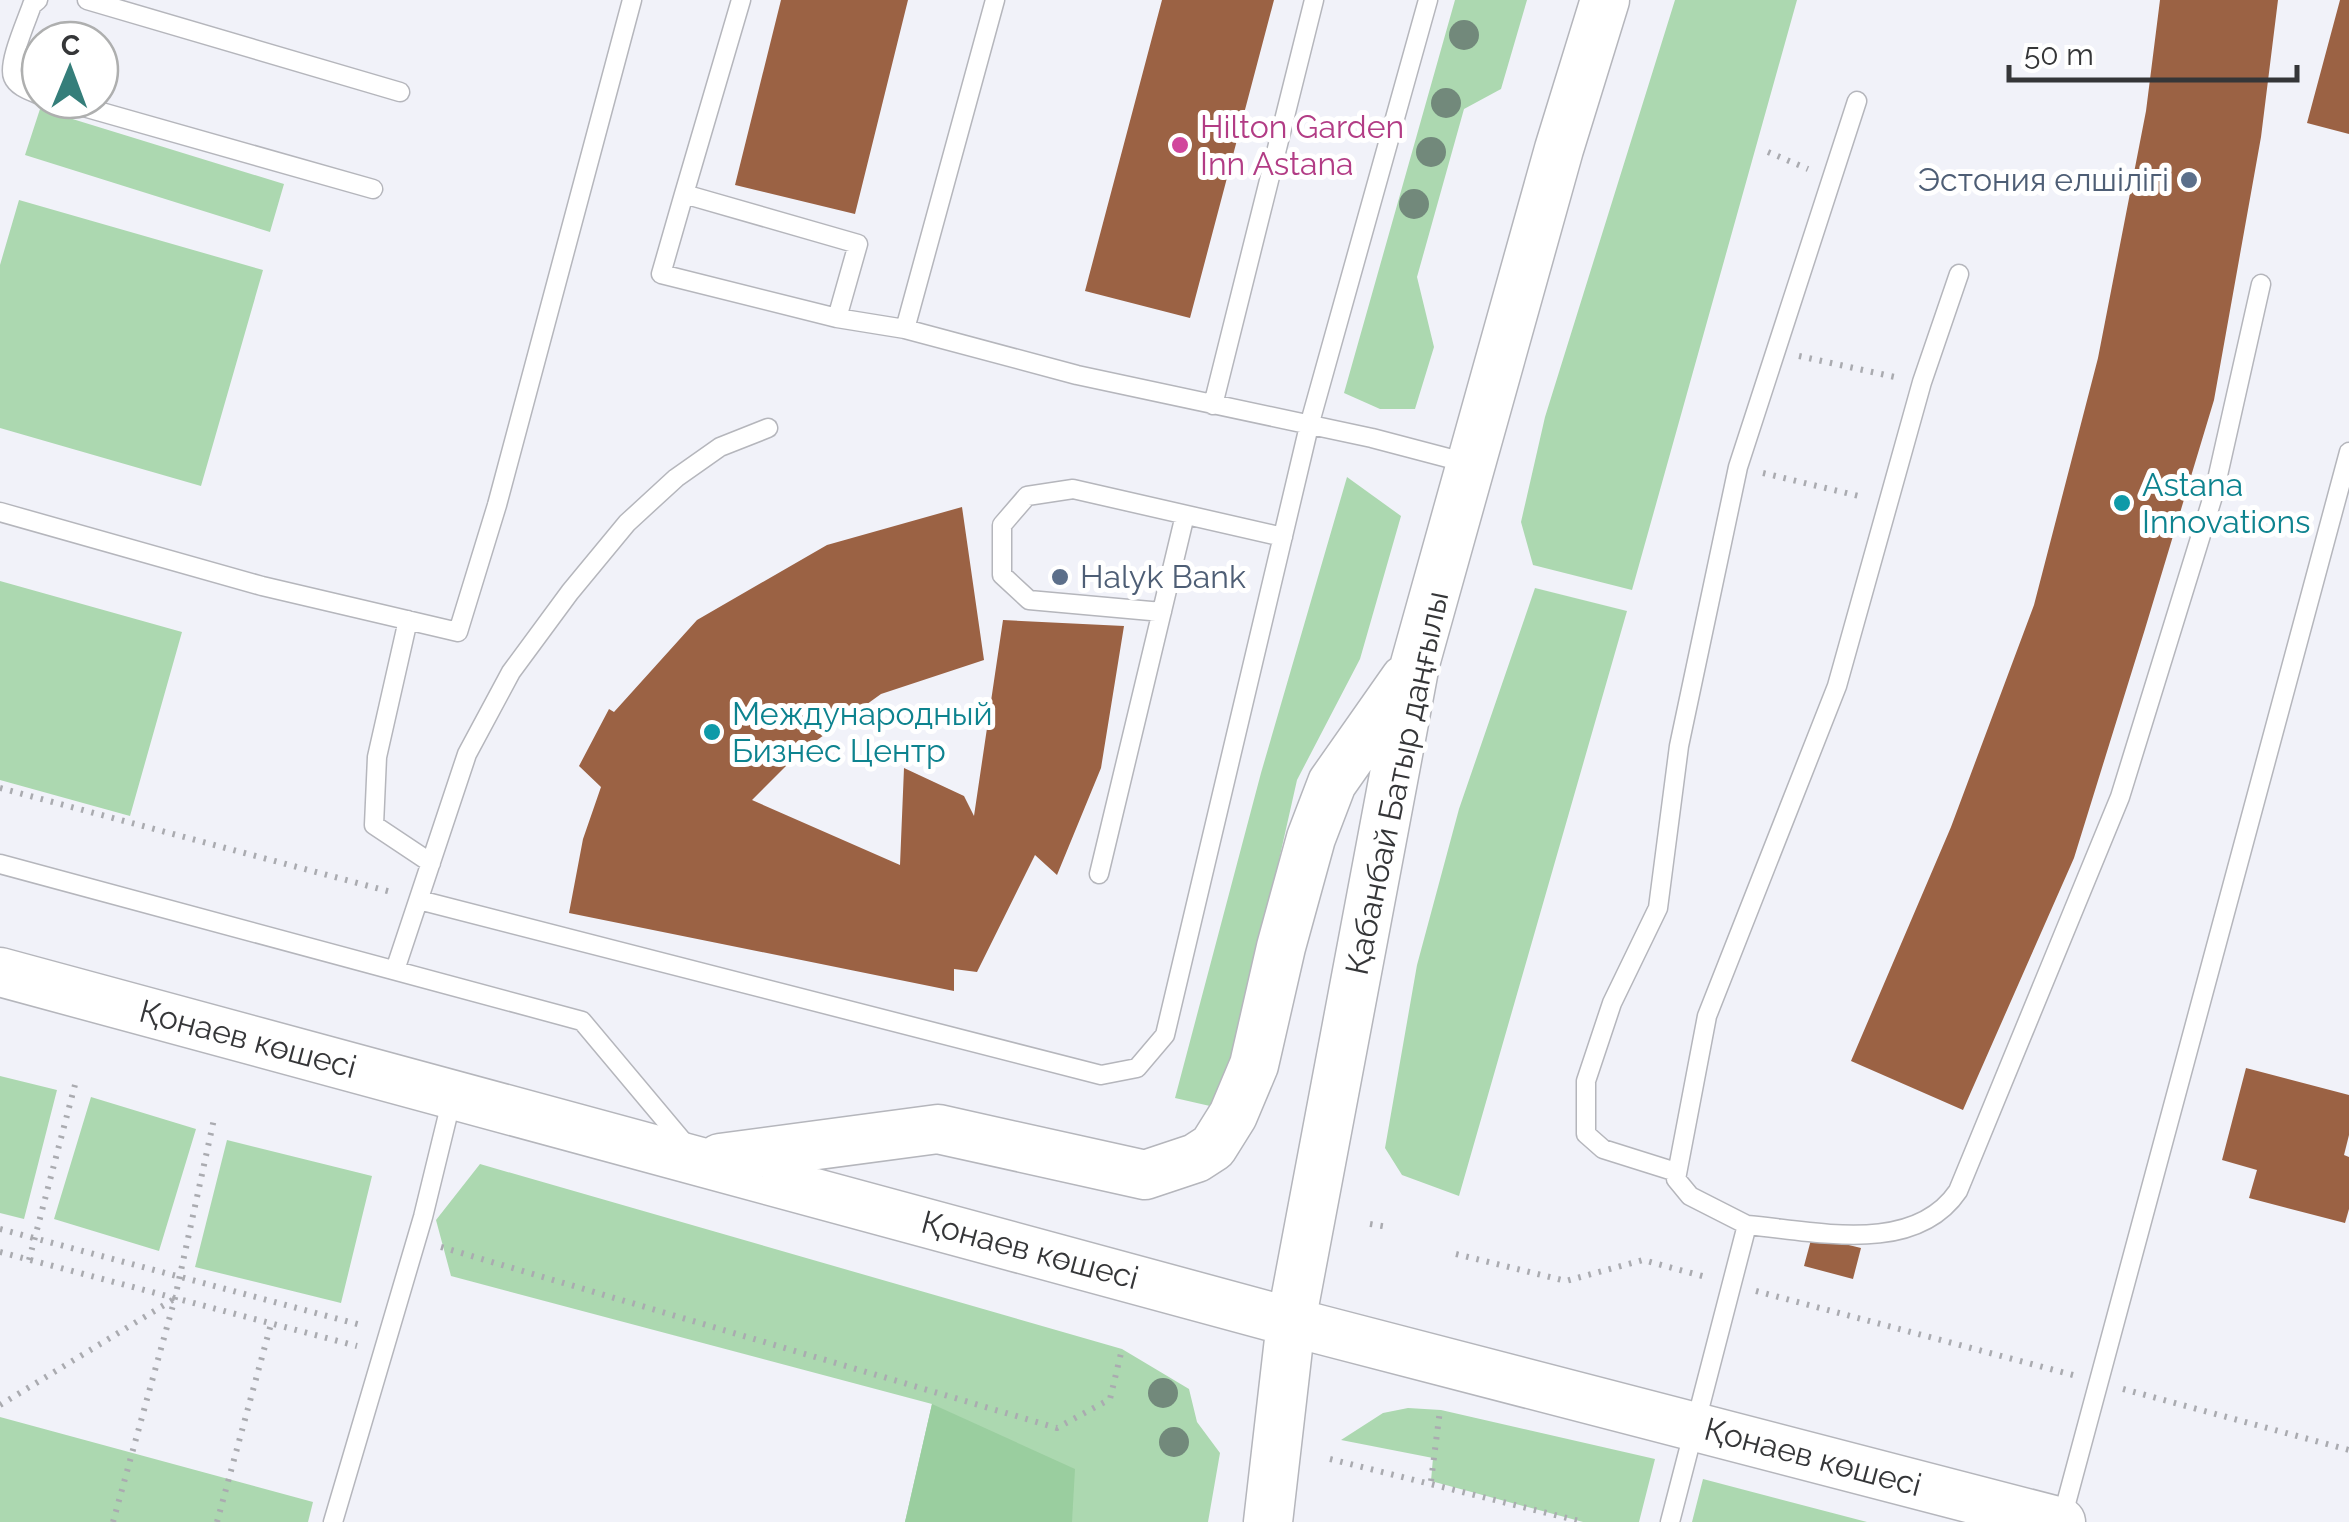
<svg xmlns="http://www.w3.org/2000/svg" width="2349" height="1522" viewBox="0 0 2349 1522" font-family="Raleway,sans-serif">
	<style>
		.green { fill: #acd8b0 }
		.forest { fill: #9ace9f }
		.building { fill: #9b6244 }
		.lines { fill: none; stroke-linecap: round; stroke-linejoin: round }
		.service-casing { stroke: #b5b6bc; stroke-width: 21 }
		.secondary-casing { stroke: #b5b6bc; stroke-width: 51 }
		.path { stroke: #aaabb0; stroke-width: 6; stroke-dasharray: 2.5 8; stroke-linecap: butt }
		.service { stroke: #fff; stroke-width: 18 }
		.secondary { stroke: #fff; stroke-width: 48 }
		.tree { fill: #72897b }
		.hotel-dot { fill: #d1479c; stroke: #fff; stroke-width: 4 }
		.service-dot { fill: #5c6f8a; stroke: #fff; stroke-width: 4 }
		.culture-dot { fill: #0f9aa8; stroke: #fff; stroke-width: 4 }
		.labels { text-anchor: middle; stroke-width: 10; stroke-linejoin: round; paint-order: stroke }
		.hotel-label { font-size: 32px; fill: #b23c85; stroke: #fff; text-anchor: start }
		.service-label { font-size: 32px; fill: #4e5e75; stroke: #fff; text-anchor: end }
		.culture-label { font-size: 32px; fill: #0d838f; stroke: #fff; text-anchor: start }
		.street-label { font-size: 32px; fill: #353638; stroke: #fff }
	</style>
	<rect width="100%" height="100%" fill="#f1f2f9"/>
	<!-- green -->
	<path class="green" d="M1455 0H1527L1501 89 1464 109 1417 277 1434 347 1415 409H1380L1344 393Z
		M1675 0H1797L1632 590 1533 565 1521 522 1545 417Z
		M40 109 284 184 270 232 25 155Z
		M19 200 263 270 201 486 0 428V265Z
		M1347 477 1401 516 1360 659 1297 780 1223 1109 1175 1098 1261 773Z
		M0 581 182 632 130 816 0 780Z
		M1535 588 1627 611 1459 1196 1402 1175 1385 1148 1417 965 1459 809Z
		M0 1076 57 1090 24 1219 0 1213Z
		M91 1097 196 1129 159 1251 54 1219Z
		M227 1140 372 1176 341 1303 195 1267Z
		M480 1164 1122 1349 1189 1389 1197 1422 1220 1453 1208 1522H905L932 1404 451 1276 436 1220Z
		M1408 1408 1441 1410 1655 1459 1639 1522H1583L1431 1481 1433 1458 1341 1440 1383 1413Z
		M0 1417 313 1502 308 1522H0Z
		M1703 1479 1867 1522H1692Z"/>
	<!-- forest -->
	<path class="forest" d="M932 1404 1075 1469 1072 1522H905Z"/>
	<!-- building -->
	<path class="building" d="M781 0H908L855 214 735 185Z
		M1162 0H1274L1190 318 1085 291Z
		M2160 0H2278L2261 137 2214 400 2145 629 2074 858 1963 1110 1851 1061 1951 827 2034 605 2098 358 2146 111Z
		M2340 0H2349V134L2307 123Z
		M962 507 984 660 881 694 799 753 752 800 900 865 904 768 964 796 974 816 1003 620 1124 626 1101 768 1057 875 1035 855 977 972 954 969V991L569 913 583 839 601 787 579 766 609 709 614 712 697 620 827 545Z
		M2246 1068 2349 1095V1135L2344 1155 2349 1157V1209L2345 1223 2249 1198 2257 1170 2222 1160Z
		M1812 1236 1861 1248 1853 1279 1804 1266Z"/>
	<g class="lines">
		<defs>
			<path id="service" d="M38 0 32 5C27 20 7 64 13 77 17 87 31 91 40 95
				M87 0 400 92
				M741 0 684 194 858 244 837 318
				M59 100 373 189
				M684 194 661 274 837 318 905 329 1077 375 1372 438 1467 463
				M905 329 995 0
				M1213 405 1314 0
				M0 512 262 586 458 632 497 505 632 0
				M1162 612 1029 600 1002 575V525L1027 496 1073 489 1283 537
				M408 620 377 757 374 825 431 863
				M0 864 582 1021 686 1145
				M1099 874 1185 515
				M419 900 1101 1075 1137 1068 1165 1035 1309 426 1428 0
				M395 970 467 754 511 672 570 592 627 523 676 478 720 447 768 428
				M1676 1172 1603 1149 1586 1134V1081L1612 1003 1658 908 1679 746 1738 467 1857 101
				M1747 1225 1690 1196 1676 1179 1707 1016 1837 686 1922 382 1959 274
				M333 1522 423 1217 453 1094
				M1670 1522 1747 1225C1815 1231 1914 1256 1958 1191L2120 797 2214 493 2261 284
				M2061 1522 2349 452"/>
			<path id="secondary" d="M0 972 1291 1322 2061 1522
				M720 1158 938 1129 1145 1175 1196 1158 1213 1147 1233 1115 1254 1065 1281 947 1311 838 1332 783 1405 679
				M1268 1522 1291 1322 1415 664 1559 149 1605 0"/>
		</defs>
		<!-- service casing -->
		<use href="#service" class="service-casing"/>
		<!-- secondary casing -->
		<use href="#secondary" class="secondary-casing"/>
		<!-- path -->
		<path class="path" d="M1768 152 1808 169
			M1799 356 1895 377
			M1763 473 1863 497
			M0 788 395 893
			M1370 1224 1388 1227
			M0 1229 361 1325
			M441 1247 1057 1428 1110 1399 1122 1349
			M0 1252 357 1346
			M1456 1254 1566 1281 1643 1260 1706 1277
			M29 1260 76 1081
			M1756 1291 2073 1375
			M2123 1389 2349 1450
			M0 1405 174 1299
			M1330 1459 1583 1522
			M1431 1481 1440 1410
			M113 1522 175 1298 214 1119
			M217 1522 271 1324"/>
		<!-- service -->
		<use href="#service" class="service"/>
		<!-- secondary -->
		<use href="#secondary" class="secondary"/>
	</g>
	<!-- trees -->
	<g class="tree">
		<circle cx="1464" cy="35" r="15"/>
		<circle cx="1446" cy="103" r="15"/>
		<circle cx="1431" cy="152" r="15"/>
		<circle cx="1414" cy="204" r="15"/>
		<circle cx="1163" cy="1393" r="15"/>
		<circle cx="1174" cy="1442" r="15"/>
	</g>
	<!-- markers -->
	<circle class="hotel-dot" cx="1180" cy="145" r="10"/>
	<g class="service-dot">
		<circle cx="2189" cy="180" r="10"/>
		<circle cx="1060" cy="577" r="10"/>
	</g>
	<g class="culture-dot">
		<circle cx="2122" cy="503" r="10"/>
		<circle cx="712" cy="732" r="10"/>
	</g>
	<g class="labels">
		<!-- hotel labels -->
		<g class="hotel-label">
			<text x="1200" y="138">Hilton Garden<tspan x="1200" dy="37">Inn Astana</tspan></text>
		</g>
		<!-- service labels -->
		<g class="service-label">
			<text x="2169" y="191">Эстония елшілігі</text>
			<text x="1080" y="588" text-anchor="start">Halyk Bank</text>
		</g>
		<!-- culture labels -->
		<g class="culture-label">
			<text x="2142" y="496">Astana<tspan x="2142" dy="37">Innovations</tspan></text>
			<text x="732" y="725">Международный<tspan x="732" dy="37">Бизнес Центр</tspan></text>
		</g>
		<!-- street labels -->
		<g class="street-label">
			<text transform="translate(1397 783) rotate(-78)" y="11">Қабанбай Батыр даңғылы</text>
			<text transform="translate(248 1039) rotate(15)" y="11">Қонаев көшесі</text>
			<text transform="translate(1030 1250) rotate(15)" y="11">Қонаев көшесі</text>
			<text transform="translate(1813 1457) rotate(15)" y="11">Қонаев көшесі</text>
		</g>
	</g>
	<!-- north arrow -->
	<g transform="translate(70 70) rotate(1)"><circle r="48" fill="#ffffff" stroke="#aeafaf" stroke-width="2.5"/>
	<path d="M0-8L18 38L0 25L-18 38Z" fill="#357e7a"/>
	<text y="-15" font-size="28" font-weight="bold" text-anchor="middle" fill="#353638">С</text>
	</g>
	<!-- scale -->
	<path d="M2009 65v15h288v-15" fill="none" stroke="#353638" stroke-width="5"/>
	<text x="2024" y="65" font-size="30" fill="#353638" stroke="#ffffff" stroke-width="8" paint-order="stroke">50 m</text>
</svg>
